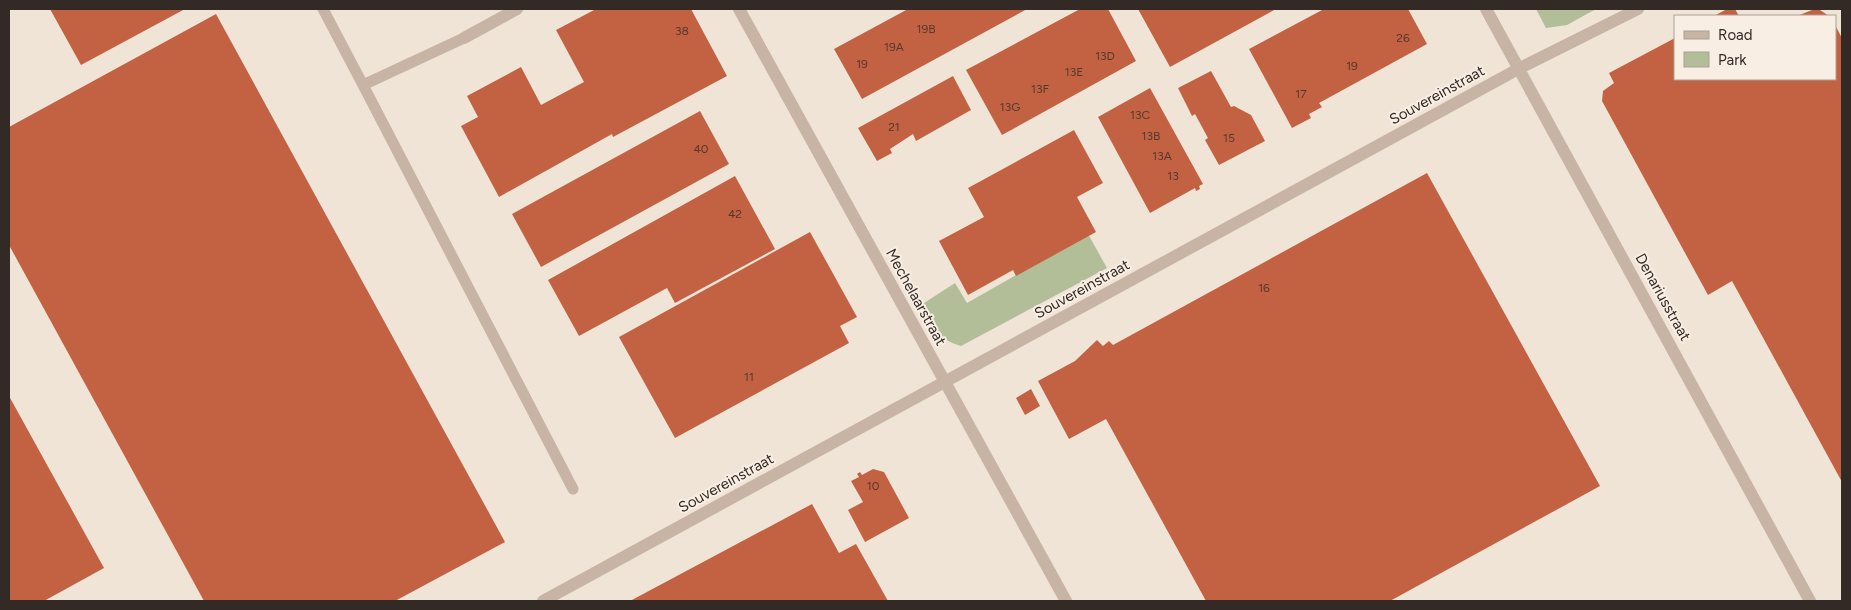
<svg xmlns="http://www.w3.org/2000/svg" width="1851" height="610" viewBox="0 0 1851 610" font-family="Figtree,sans-serif">
	<style>
		.green { fill: #b1be98 }
		.building { fill: #c26243 }
		.lines { fill: none; stroke-linecap: round; stroke-linejoin: round }
		.service { stroke: #c7b4a4; stroke-width: 11 }
		.minor { stroke: #c7b4a4; stroke-width: 12 }
		.labels { text-anchor: middle; stroke-width: 4; stroke-linejoin: round; paint-order: stroke }
		.number-label { font-size: 12px; fill: #57382c }
		.street-label { font-size: 15px; fill: #332a25; stroke: #f8eee3 }
	</style>
	<rect width="100%" height="100%" fill="#f0e4d7"/>
	<!-- green -->
	<path class="green" d="M1536 9H1596L1567 25 1546 28Z
		M1088 234 1107 268 961 346C936 339 932 325 921 305L955 283 967 303Z"/>
	<!-- building -->
	<path class="building" d="M50 9H185L81 65Z
		M596 9H691L727 76 613 137 612 134 499 197 461 126 478 117 467 96 521 67 541 105 584 82 556 30Z
		M908 9H1027L862 99 834 49Z
		M1080 9H1108L1136 61 1002 135 966 70Z
		M1138 9H1276L1170 67Z
		M1324 9H1408L1427 44 1319 103 1322 107 1309 114 1311 118 1292 128 1249 49Z
		M1727 9H1735L1739 16H1714Z
		M1812 10H1820L1829 16H1797Z
		M216 14 505 542 395 601H204L9 245V127Z
		M1835 25 1842 38V482L1732 281 1708 295 1602 101 1603 91 1614 83 1609 73 1675 38V79H1835Z
		M1211 71 1231 107 1234 106 1251 115 1265 141 1219 165 1205 140 1208 138 1195 114 1192 116 1178 88Z
		M953 76 971 110 916 141 913 134 890 149 892 153 877 161 858 128Z
		M1150 88 1203 184 1199 186 1200 189 1196 191 1195 188 1150 213 1098 117Z
		M700 111 729 164 541 267 512 214Z
		M1074 130 1103 183 1077 197 1096 232 1016 276 1013 270 968 295 939 241 984 217 968 188Z
		M1427 173 1600 486 1390 601H1206L1106 419 1069 439 1038 381 1075 361 1097 340 1103 346 1109 341 1113 345Z
		M735 176 775 249 675 303 667 288 579 336 548 280Z
		M810 232 857 317 840 326 849 343 675 438 619 337Z
		M1031 389 1040 406 1025 415 1016 398Z
		M9 396 104 568 44 601H9Z
		M873 469 884 472 909 518 865 542 848 510 863 502 851 481 859 477 857 474 860 472 862 475Z
		M812 504 839 553 856 544 888 601H630Z"/>
	<g class="lines">
		<!-- service -->
		<path class="service" d="M323 9 363 85 464 38
			M363 85 573 489"/>
		<!-- minor -->
		<path class="minor" d="M739 9 1066 601
			M1486 9 1810 601
			M464 38 517 9
			M543 601 1520 68 1638 9"/>
	</g>
	<g class="labels">
		<!-- number labels -->
		<g class="number-label">
			<text x="926" y="33">19B</text>
			<text x="682" y="35">38</text>
			<text x="1403" y="42">26</text>
			<text x="894" y="51">19A</text>
			<text x="1105" y="60">13D</text>
			<text x="862" y="68">19</text>
			<text x="1352" y="70">19</text>
			<text x="1074" y="76">13E</text>
			<text x="1040" y="93">13F</text>
			<text x="1301" y="98">17</text>
			<text x="1010" y="111">13G</text>
			<text x="1140" y="119">13C</text>
			<text x="894" y="131">21</text>
			<text x="1151" y="140">13B</text>
			<text x="1229" y="142">15</text>
			<text x="701" y="153">40</text>
			<text x="1162" y="160">13A</text>
			<text x="1173" y="180">13</text>
			<text x="735" y="218">42</text>
			<text x="1264" y="292">16</text>
			<text x="749" y="381">11</text>
			<text x="873" y="490">10</text>
		</g>
		<!-- street labels -->
		<g class="street-label">
			<text transform="translate(1437 95) rotate(-29)" y="5">Souvereinstraat</text>
			<text transform="translate(1082 289) rotate(-29)" y="5">Souvereinstraat</text>
			<text transform="translate(916 297) rotate(61)" y="5">Mechelaarstraat</text>
			<text transform="translate(1663 297) rotate(61)" y="5">Denariusstraat</text>
			<text transform="translate(726 483) rotate(-29)" y="5">Souvereinstraat</text>
		</g>
	</g>
	<!-- border -->
	<rect width="1851" height="610" fill="none" stroke="#332a25" stroke-width="20"/>
	<!-- legend -->
	<rect x="1674" y="15" width="162" height="65" fill="#f8eee3" stroke="#a9a097"/>
	<rect x="1684" y="31" width="25" height="8" fill="#c7b4a4" stroke="#a9a097"/>
	<text x="1718" y="40" font-size="15" fill="#332a25">Road</text>
	<rect x="1684" y="52" width="25" height="15" fill="#b1be98" stroke="#a9a097"/>
	<text x="1718" y="65" font-size="15" fill="#332a25">Park</text>
</svg>
